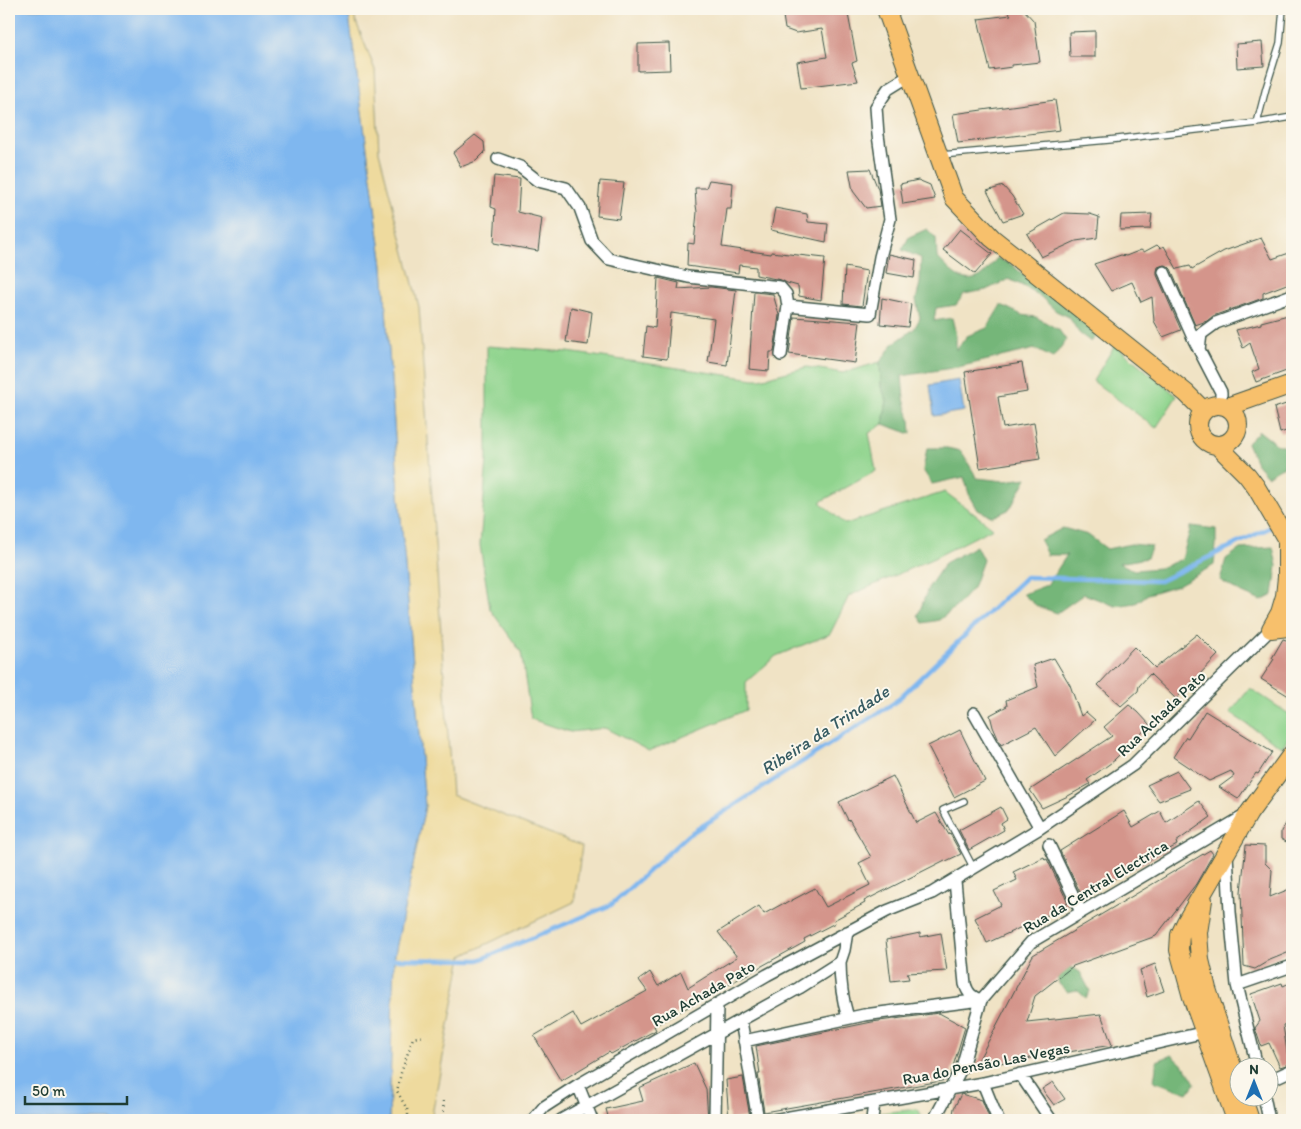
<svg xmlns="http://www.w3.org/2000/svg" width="1301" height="1129" viewBox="0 0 1301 1129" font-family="Itim,sans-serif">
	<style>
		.green { fill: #90d48e; stroke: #588861 }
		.forest { fill: #74b679; stroke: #4a7a56 }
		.sand { fill: #eeda9e; stroke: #868c69 }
		.water { fill: #7fb7ef; stroke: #4f7a92 }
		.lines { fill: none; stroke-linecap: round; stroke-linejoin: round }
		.stream { stroke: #7fb7ef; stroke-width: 4.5 }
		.building { fill: #d4958b }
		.lane-casing { stroke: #3e564a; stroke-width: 8 }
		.street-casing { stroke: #3e564a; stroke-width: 14 }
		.primary-casing { stroke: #3e564a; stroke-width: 20 }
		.path { stroke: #3e564a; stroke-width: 2.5; stroke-dasharray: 1 4; stroke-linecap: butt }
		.lane { stroke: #fff; stroke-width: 5.5 }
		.street { stroke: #fff; stroke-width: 11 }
		.primary { stroke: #f7c06c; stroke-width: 18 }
		.labels { text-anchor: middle; stroke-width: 4; stroke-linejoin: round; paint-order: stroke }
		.street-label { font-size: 16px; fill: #1f3d34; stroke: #fbf7ec }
		.water-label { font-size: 18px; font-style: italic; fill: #375c63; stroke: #fbf7ec }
	</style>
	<rect width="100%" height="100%" fill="#fbf7ec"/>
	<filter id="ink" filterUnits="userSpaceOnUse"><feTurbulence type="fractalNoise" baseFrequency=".02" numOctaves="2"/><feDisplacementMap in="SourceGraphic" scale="10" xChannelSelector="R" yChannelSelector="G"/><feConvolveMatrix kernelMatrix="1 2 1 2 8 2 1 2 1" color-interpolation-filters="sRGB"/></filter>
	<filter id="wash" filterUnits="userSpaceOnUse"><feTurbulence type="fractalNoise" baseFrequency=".0096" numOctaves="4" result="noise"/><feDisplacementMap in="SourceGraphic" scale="20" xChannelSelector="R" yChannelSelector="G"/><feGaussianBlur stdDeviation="1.12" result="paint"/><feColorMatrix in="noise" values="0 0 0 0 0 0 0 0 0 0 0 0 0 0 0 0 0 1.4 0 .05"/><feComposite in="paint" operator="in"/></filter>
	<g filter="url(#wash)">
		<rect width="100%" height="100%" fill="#f0e3c5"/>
		<!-- green -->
		<path class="green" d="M1115 345 1177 396 1156 428 1093 381Z
			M487 346 568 352 754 379H760L807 367 843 373 880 362 881 387 887 400 883 424 869 433 876 471 820 502 845 524 945 492 993 528 934 558 849 596 830 634 776 656 746 682V710L649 751 605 728 570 732 531 719 521 652 490 609 480 545 487 459Z
			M1250 688 1292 716V732L1282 747 1230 713Z
			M918 1109 921 1115 920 1120H879L880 1113Z"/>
		<!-- forest -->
		<path class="forest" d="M927 229 936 238 937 257C949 269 962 287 981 276 987 272 992 264 997 258L1012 265 1033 283 1055 297 1098 333 1091 342 1079 333 1069 317 1056 311 1041 297 1025 287 1009 279 986 290 964 294 956 305 936 308 934 321 952 318 956 335V350L967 336 987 328 1001 305 1022 315 1036 317 1059 330 1066 340 1053 358 1035 349 958 367 902 376 904 399 910 419 911 434 883 424 887 400 881 387 880 362 893 344 914 329 920 318 916 300 920 283 921 258 902 250 909 237Z
			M1259 431 1276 444 1292 449V463L1280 468 1267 476 1256 463 1247 443Z
			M927 448H947L961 451 977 478 1004 481 1027 478 1010 509 993 517 978 510 969 494 964 477 932 484 923 470Z
			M1191 526 1216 529V545L1214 565 1178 585 1148 594 1136 603 1115 606 1084 594 1057 613 1037 606 1023 594 1047 585 1067 555H1047L1040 540 1063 528 1088 535 1107 549 1131 544 1152 546 1147 558 1119 563 1134 570 1160 568 1182 559Z
			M976 546 983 560 973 588 957 606 939 620 923 623 918 616 928 588 945 563Z
			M1273 547 1277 566 1273 595 1261 601 1238 591 1220 580 1226 559 1240 549Z
			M1066 964 1080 972 1090 991 1086 998 1077 990 1067 992 1059 984 1056 970Z
			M1172 1055 1186 1068 1195 1083 1188 1093 1154 1081 1157 1061Z"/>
		<!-- sand -->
		<path class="sand" d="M348 9H351L375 70 379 152 419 307 452 795 582 846 574 902 462 956 431 1120H389L394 959 425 806 399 494 383 266Z"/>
		<!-- water -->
		<path class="water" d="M9 9H348L383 266 399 494 425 806 394 959 389 1120H9Z
			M959 380 964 411 934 416 930 385Z"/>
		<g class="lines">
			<!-- stream -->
			<path class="stream" d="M1280 523 1292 517
				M394 959 479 960 611 905 688 835 894 703 1026 577 1160 581 1273 526"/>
		</g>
		<g id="blocks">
			<!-- building -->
			<path class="building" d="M782 9H847L857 61 852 63 858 81 801 88 797 62 827 57 822 29 796 33 785 29Z
				M1006 9H1023L1034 21 1040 62 1012 65V67L990 70 978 19 1011 15Z
				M1095 31V57H1070L1069 32Z
				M1262 42 1264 66 1237 68 1236 44Z
				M669 43 670 70 638 71V44Z
				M1055 100 1060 130 958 143 953 114Z
				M475 135 484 142 485 152 476 161 461 167 453 153Z
				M870 169 878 189 881 206 866 208 853 191 849 170Z
				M494 176 520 179 518 212 542 218 538 251 494 243 496 209 491 207Z
				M709 180 733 183 731 209H727L722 247 771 254V252L825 258 821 300 799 296 798 286 787 283 781 280 756 275V267L739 265 738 273 687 266 688 243 694 244 697 212 696 205 695 188H706Z
				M918 180 930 185 935 199 903 204 900 184Z
				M600 181 624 183 619 219 597 216Z
				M1003 186 1012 196 1023 214 1003 221 987 191Z
				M775 208 807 214 808 222 828 224 826 242 771 230Z
				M1064 213 1090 214 1099 217 1097 238 1076 241 1041 257 1027 234Z
				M1152 214 1150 229 1120 230 1121 215Z
				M960 229 992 254 975 274 943 250Z
				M1261 238 1272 259 1292 252V282L1263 293V298L1213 316 1207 321 1195 325 1171 269 1168 266 1164 265 1158 267 1157 271V275L1181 330 1163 337 1154 321 1152 297 1141 302 1132 282 1111 291 1094 264 1121 255 1126 256 1141 250 1144 252 1157 245 1160 248 1164 246 1177 269 1190 266 1192 269 1224 251Z
				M889 254 916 260 914 278 886 273Z
				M845 267 867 271 862 306 843 304Z
				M658 278 679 283 678 289 711 287 736 290 727 365 708 362 714 319 671 313 667 359 643 356 646 326 655 328Z
				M754 292 773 294 779 315 774 352H770L769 371 749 369Z
				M882 298 911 304 908 327 880 324Z
				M571 307 592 312 588 345 566 342Z
				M1292 314V369L1256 382 1252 372 1259 369 1250 343 1243 348 1236 330 1261 324V322Z
				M794 317 860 322 855 363 789 354Z
				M1022 363 1027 392 998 397 1003 428 1034 423 1040 459 980 468 965 372Z
				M1292 402V429L1280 433 1274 408Z
				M1197 634 1218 655 1176 699 1150 674 1139 686 1138 691 1121 706 1098 685 1134 647 1155 668Z
				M1283 639 1292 642V698L1261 679 1274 659 1272 658Z
				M1054 658 1070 685 1081 716 1086 712 1095 720 1055 756 1036 727 1001 745 993 727 990 715 1007 706 1006 700 1038 687 1033 665Z
				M1129 705 1138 712 1150 725 1114 760H1115L1087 780 1090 784 1068 796 1042 808 1030 790 1112 736 1104 727Z
				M1205 711 1272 752 1258 774 1256 773 1238 799 1219 787 1234 776 1231 771 1209 781 1173 757 1186 737 1188 738Z
				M960 730 985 781 954 797 928 746Z
				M1177 771 1190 789 1159 801 1147 785Z
				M893 776 916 823 936 813 949 835 950 834 961 854 946 861 945 860 864 901 865 903 834 920 835 923 804 939 805 942 654 1026 656 1030 611 1054 609 1052 561 1081 534 1036 573 1013 581 1027 647 991 639 980 650 972 658 986 681 972 688 988 737 957 718 932 759 906 764 914 784 903 785 904 815 888 826 907 870 885 859 863 871 857 849 819 848 820 839 802Z
				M1199 801 1211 817 1176 842 1177 845 1082 896 1060 851 1124 811 1133 827 1160 811 1166 823Z
				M1001 807 1007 819 1001 823 1004 830 969 850 959 830Z
				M1292 815V845L1281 839V831Z
				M1246 845 1265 846V863L1272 870 1270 897 1292 888V951L1270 960 1255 969 1244 966 1241 892Z
				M1210 850 1213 854 1196 884 1156 936 1073 966 1035 996 1027 1022 1101 1014 1112 1045 975 1067 1033 955Z
				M1044 857 1045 860 1047 859 1068 903 1066 904 1067 906 987 943 975 918 1001 905 994 891 1017 880 1013 872Z
				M920 933V937L941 933 947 971 907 973 909 979 891 981 886 940Z
				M1155 964 1164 991 1147 997 1140 970Z
				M1292 982V1022L1283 1025 1288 1058 1292 1056V1063L1280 1067 1269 1043 1261 1046 1255 1028 1260 1021 1251 994 1282 983 1283 986Z
				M939 1013 965 1027 951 1073 947 1080 764 1112 758 1074H760L756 1046 872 1022Z
				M694 1063 706 1089 708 1120H609L606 1109 643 1101 639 1088Z
				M743 1077 750 1117 729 1120 726 1080Z
				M1053 1082 1065 1099 1054 1105 1042 1089Z
				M961 1094 982 1100 990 1120H952L954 1108Z"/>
		</g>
	</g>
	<g filter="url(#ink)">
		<use href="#blocks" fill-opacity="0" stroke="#3e564a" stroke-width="1"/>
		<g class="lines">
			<defs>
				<path id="lane" d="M1257 123 1292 117
					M941 155 1109 140 1257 123 1266 88 1280 43 1283 9
					M964 801 943 810 974 869"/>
				<path id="street" d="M498 159 520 167 538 181 566 188 580 208 592 241 609 259 688 277 780 287 786 294 788 306 870 314 880 257 890 219 878 135 876 107 888 89 909 76
					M1164 272 1194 340 1221 392V405
					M1199 350 1201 334 1216 323 1292 295
					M781 355 788 306
					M974 713 1040 828
					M1049 845 1081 912
					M1227 853 1230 912 1237 985 1257 1066
					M955 881 965 984C968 994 972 997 981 1000
					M840 962C840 982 842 998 848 1018
					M1237 985 1292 966
					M741 1021 758 1120
					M744 1041 864 1015 981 1000
					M1020 1074 1051 1120
					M1268 1081 1292 1070
					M983 1083 998 1120
					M578 1085 592 1120
					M1264 1096 1269 1120
					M533 1120 544 1107 578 1085 767 975 887 911 932 893 1040 828 1133 765 1271 629
					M561 1120 799 988 840 962 844 950 847 932
					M715 1120 717 1005
					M773 1120 983 1083 1210 1031
					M872 1120 874 1102
					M934 1120 962 1067 981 1000 1031 942 1246 815"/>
				<path id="primary" d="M886 9 954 198 992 238 1186 393 1204 411
					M1198 425a20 20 0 1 1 40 0a20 20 0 1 1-40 0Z
					M1227 407 1292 384
					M1217 445 1247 475 1256 487 1287 540V577L1285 596 1280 613 1271 629
					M1271 629 1288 627 1292 628
					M1203 900 1198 933 1200 960 1207 989 1238 1085
					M1242 1096 1250 1120
					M1236 1120 1192 997 1179 950 1180 935 1186 922 1249 813 1292 754"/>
			</defs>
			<!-- lane casing -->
			<use href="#lane" class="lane-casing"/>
			<!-- street casing -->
			<use href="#street" class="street-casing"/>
			<!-- primary casing -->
			<use href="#primary" class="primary-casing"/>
			<!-- path -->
			<path class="path" d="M443 1101 444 1120
				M408 1120V1111L397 1091 401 1073 413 1038 424 1036"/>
			<!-- lane -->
			<use href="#lane" class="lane"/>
			<!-- street -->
			<use href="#street" class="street"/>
			<!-- primary -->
			<use href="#primary" class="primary"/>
		</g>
	</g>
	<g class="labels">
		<!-- street labels -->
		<g class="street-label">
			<text transform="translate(1161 713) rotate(-44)" y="6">Rua Achada Pato</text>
			<text transform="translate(1095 886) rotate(-31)" y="6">Rua da Central Electrica</text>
			<text transform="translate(703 993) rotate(-30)" y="6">Rua Achada Pato</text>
			<text transform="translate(986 1063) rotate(-11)" y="6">Rua do Pensão Las Vegas</text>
		</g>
		<!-- water labels -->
		<g class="water-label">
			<text transform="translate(825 730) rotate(-33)" y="6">Ribeira da Trindade</text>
		</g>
	</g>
	<!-- margin -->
	<rect width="1301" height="1129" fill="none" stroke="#fbf7ec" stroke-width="30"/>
	<!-- north arrow -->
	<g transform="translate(1254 1082)"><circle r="24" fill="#fbf7ec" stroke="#a3ada2"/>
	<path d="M0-4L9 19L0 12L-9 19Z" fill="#1f6fb2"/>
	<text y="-8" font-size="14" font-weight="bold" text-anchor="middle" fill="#1f3d34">N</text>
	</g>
	<!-- scale -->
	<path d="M25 1096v8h102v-8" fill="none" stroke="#1f3d34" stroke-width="2.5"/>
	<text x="32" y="1096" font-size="15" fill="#1f3d34" stroke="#fbf7ec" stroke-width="4" paint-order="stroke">50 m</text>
</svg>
